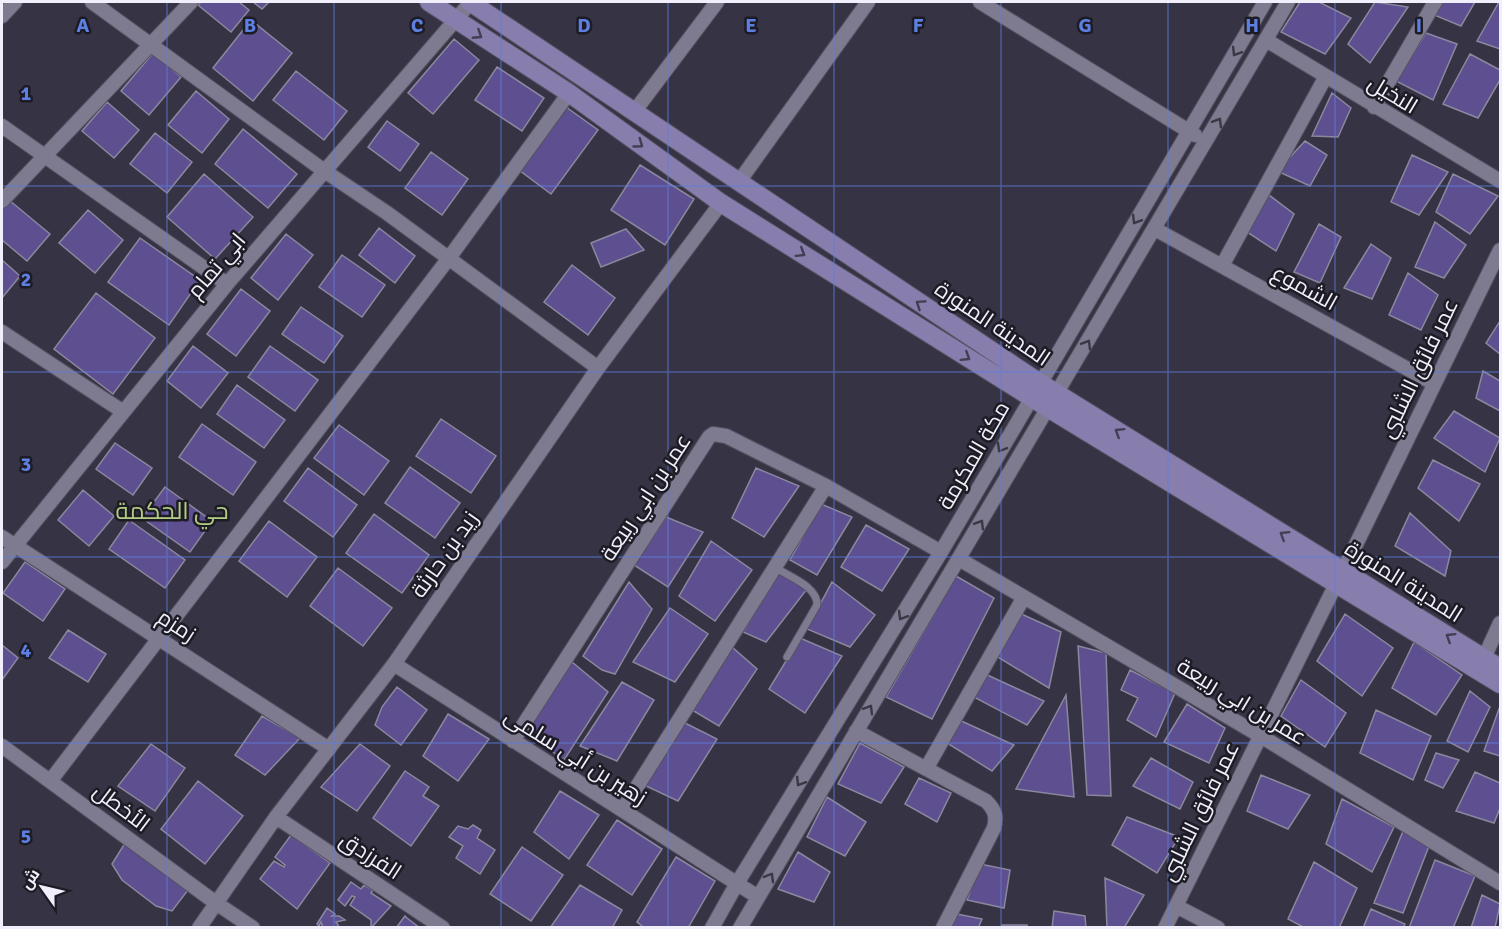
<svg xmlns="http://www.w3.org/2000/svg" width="1502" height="929" viewBox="0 0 1502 929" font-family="Signika,Cairo,sans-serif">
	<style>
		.building { fill: #5e4f90; stroke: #8b889e; stroke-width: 1.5 }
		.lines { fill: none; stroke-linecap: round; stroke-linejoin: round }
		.service-casing { stroke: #555161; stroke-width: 9 }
		.minor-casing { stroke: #555161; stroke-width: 16 }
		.secondary-casing { stroke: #555161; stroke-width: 20 }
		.service { stroke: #7e7b90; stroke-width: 7 }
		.minor { stroke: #7e7b90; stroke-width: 14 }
		.secondary { stroke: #887ead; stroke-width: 18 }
		.oneway { stroke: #423e54 }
		.oneway2 { stroke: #3a3844 }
		.grid { fill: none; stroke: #5d7ee2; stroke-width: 1.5; stroke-opacity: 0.55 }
		.labels { text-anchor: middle; stroke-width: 5; stroke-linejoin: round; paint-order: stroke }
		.street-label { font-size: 22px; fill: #f1effb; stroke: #1d1c24 }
		.neighbourhood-label { font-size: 24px; fill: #b2cc83; stroke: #1d1c24 }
		.grid-label { font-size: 20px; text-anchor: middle; font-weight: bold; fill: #5d7ee2; stroke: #1d1c24; stroke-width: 5; stroke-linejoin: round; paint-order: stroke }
	</style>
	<rect width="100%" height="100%" fill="#363345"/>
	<!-- building -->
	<path class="building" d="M201 2H239L249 10 231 32 198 5Z
		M253 2H269L262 9Z
		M1300 2H1319L1351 18 1325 54 1281 32Z
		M1375 2 1408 7 1370 63 1348 44Z
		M1442 2H1475L1461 26 1434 15Z
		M1499 2H1500V49L1477 41Z
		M251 20 292 53 253 101 213 68Z
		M1426 33 1457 44 1433 100 1396 81Z
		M454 39 479 60 433 114 408 93Z
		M153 53 181 77 149 115 121 91Z
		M1470 54 1500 70V80L1478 118 1443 104Z
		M497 67 544 98 522 131 475 100Z
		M296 71 347 111 324 140 273 100Z
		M196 91 229 119 202 153 168 125Z
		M1332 93 1351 108 1338 137 1312 136Z
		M107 102 139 130 114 158 82 131Z
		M566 107 598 130 551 194 519 170Z
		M387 121 419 144 400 171 368 147Z
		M243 129 297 174 268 208 215 164Z
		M155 133 192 162 167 193 130 164Z
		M1305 141 1327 155 1310 186 1277 171Z
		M431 152 468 179 442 215 405 188Z
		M1412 155 1448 172 1419 215 1391 202Z
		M640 165 694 199 665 245 611 210Z
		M204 174 253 217 215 259 167 217Z
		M1453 174 1498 196 1470 234 1436 212Z
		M1269 195 1294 214 1276 251 1247 232Z
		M9 200 50 234 27 261 2 240V209Z
		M88 210 123 240 95 273 59 243Z
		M1435 222 1466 245 1444 278 1415 267Z
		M1319 224 1341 237 1320 283 1294 272Z
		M379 228 415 256 395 283 359 255Z
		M626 229 644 250 601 267 591 243Z
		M286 234 313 255 278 300 251 278Z
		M140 238 200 280 169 325 108 282Z
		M1371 244 1391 258 1372 299 1344 288Z
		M342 255 385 285 362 317 319 287Z
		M2 260 20 276 2 298Z
		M572 265 615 298 588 335 544 302Z
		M1408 273 1438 295 1421 330 1389 315Z
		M241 289 270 311 236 356 207 334Z
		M96 293 155 338 113 394 54 349Z
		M301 307 343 336 324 363 282 334Z
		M1500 321V354L1486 343Z
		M193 346 228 373 201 408 167 381Z
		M270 346 318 380 295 411 248 377Z
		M1483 371 1500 381V411L1476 398Z
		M237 385 285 420 264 448 217 414Z
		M1454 411 1500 438 1485 472 1434 438Z
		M441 419 496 456 471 493 416 456Z
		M202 424 256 462 233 495 179 457Z
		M339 425 389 461 364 495 314 458Z
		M115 443 152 468 133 495 96 469Z
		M1433 460 1480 484 1459 521 1418 488Z
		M410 467 460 503 435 538 385 503Z
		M308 468 357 505 333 537 284 501Z
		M756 468 799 486 764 537 732 518Z
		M165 487 212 521 190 552 142 518Z
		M83 490 114 516 89 546 58 520Z
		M821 504 852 517 817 575 790 560Z
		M1410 513 1451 551 1445 576 1395 546Z
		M374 514 429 555 402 593 346 553Z
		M666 517 703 532 668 587 634 565Z
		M129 520 185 560 165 588 109 549Z
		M269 521 317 557 287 597 239 561Z
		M866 525 909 549 882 591 841 567Z
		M711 541 752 570 715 621 679 596Z
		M25 562 65 589 43 621 3 593Z
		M338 568 392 608 363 646 310 606Z
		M779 573 807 589 766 642 743 632Z
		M956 576 994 598 932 719 886 697Z
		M629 582 652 609 615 674 602 670 583 656Z
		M832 582 875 615 850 647 807 629Z
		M670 608 708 634 675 682 633 662Z
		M1017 612 1061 632 1049 688 996 656Z
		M1345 614 1393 648 1362 696 1317 661Z
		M68 630 106 654 88 682 49 658Z
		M800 638 842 656 805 713 769 689Z
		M1414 642 1462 675 1436 715 1392 688Z
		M2 645 18 658 2 680Z
		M1078 646 1106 653 1111 796 1087 795Z
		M732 647 757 669 719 726 692 710Z
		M572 662 608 692 564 760 525 732Z
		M1130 670 1175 693 1156 737 1127 720 1138 698 1121 690Z
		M983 673 1044 701 1027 725 970 695Z
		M1301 680 1346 713 1325 747 1281 716Z
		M622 682 654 700 617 761 580 746Z
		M397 687 427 710 401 745 375 725 382 707Z
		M1470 691 1490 707 1468 752 1447 741Z
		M1066 695 1074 797 1016 789Z
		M1187 704 1225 728 1209 763 1164 742Z
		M1500 706V756L1484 751Z
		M1376 710 1431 736 1413 780 1360 753Z
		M448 714 489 739 458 781 423 756Z
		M262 716 300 738 265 775 235 755Z
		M957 719 1014 745 992 771 947 743Z
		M683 722 717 739 678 801 644 785Z
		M860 743 904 767 881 803 838 784Z
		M151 744 185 768 155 811 118 786Z
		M360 744 390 766 357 811 321 787Z
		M1436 753 1459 760 1443 788 1425 780Z
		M1151 758 1193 782 1180 809 1133 786Z
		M405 771 429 787 423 796 439 806 411 846 373 818Z
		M1475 772 1500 783V808L1494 823 1456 811Z
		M1261 775 1310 795 1288 829 1247 811Z
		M919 778 951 793 937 822 905 804Z
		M198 781 243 816 205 864 161 829Z
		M560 791 599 815 569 859 534 832Z
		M827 797 866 822 845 856 807 837Z
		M1342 799 1394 827 1372 872 1326 844Z
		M1127 817 1179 837 1157 873 1112 845Z
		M617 820 662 849 632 895 587 865Z
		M473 825 481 830 477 838 495 850 480 874 456 858 463 846 449 837 458 826 468 829Z
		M1403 831 1429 846 1403 913 1374 903Z
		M291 835 330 863 297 909 260 879 274 861 284 867 285 865 275 857Z
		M125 843 188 890 172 911 156 906 122 880 112 864Z
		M522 847 563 875 531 921 490 894Z
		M798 852 830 872 814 902 778 889Z
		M676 857 715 881 688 928H645L637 922Z
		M1435 860 1475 876 1453 928H1409Z
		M1314 862 1357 888 1339 928H1305L1288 919Z
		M980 864 1010 870 1004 908 967 900Z
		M1105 878 1144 895 1124 928H1107Z
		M351 882 361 889 364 885 373 890 371 893 391 906 371 928V920L350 905 355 897 352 896 345 906 338 900Z
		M580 885 622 910 612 928H550Z
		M1482 895 1500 904 1495 928H1471Z
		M327 908 335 914 332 916H339L345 920 336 922 340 928H323L321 922 319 926 317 924Z
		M1371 909 1405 924 1403 928H1363Z
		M1054 911 1085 916 1086 928H1052Z
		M957 914 982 919 978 928H950Z
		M405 916 407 918 420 928H396Z
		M1002 925H1027V928H1001Z"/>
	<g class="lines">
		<defs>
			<path id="service" d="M776 568C790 577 818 587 817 605L787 657"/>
			<path id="minor" d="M92 2 323 170 387 213 598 368
				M980 2 1195 135
				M2 16 15 2
				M1266 40 1500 181
				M1374 107 1435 2
				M634 112 717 2
				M2 126 227 284
				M738 183 868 2
				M2 201 191 2
				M1155 229 1433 383
				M1223 264 1325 78
				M2 332 122 411
				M2 537 329 749
				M959 559 1259 735 1500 883
				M2 562 227 284 471 2
				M1343 571 1500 250
				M1484 658 1500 623
				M394 664 758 897
				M856 731 986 801C995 810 997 816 994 828L943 928
				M513 741 709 437 713 434 726 436 826 486 941 552
				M2 746 216 903 253 928
				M926 769 1024 597
				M51 780 449 258 569 93
				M623 809 826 486
				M276 817 443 928
				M1176 906 1218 928
				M199 928 276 817 394 664 598 368 721 203
				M712 928 736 885 941 552 1265 2
				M740 928 1288 2
				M1165 928 1336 584"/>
			<path id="secondary" d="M429 2 569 93 721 203 1048 408 1500 684
				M470 2 1040 383 1500 668"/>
		</defs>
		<!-- service casing -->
		<use href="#service" class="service-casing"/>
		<!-- minor casing -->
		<use href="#minor" class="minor-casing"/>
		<!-- secondary casing -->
		<use href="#secondary" class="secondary-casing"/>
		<!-- service -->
		<use href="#service" class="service"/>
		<!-- minor -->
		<use href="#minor" class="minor"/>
		<!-- secondary -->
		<use href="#secondary" class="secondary"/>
	</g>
	<!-- one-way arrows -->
	<defs><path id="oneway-chevron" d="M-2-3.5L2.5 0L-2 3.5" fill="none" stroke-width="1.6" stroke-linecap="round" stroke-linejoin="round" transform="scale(1.5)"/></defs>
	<g class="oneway">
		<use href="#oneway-chevron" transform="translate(478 35) rotate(33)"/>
		<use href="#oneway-chevron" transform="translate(639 144) rotate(36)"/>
		<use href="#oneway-chevron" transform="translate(801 253) rotate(32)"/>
		<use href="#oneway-chevron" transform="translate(920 304) rotate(-146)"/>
		<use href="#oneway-chevron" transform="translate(966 357) rotate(32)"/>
		<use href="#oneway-chevron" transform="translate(1119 432) rotate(-148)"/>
		<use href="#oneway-chevron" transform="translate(1284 535) rotate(-148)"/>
		<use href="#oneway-chevron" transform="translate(1450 637) rotate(-148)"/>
	</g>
	<g class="oneway2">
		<use href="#oneway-chevron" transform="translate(1236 52) rotate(121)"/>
		<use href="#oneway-chevron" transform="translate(1218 122) rotate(-59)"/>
		<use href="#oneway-chevron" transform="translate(1136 220) rotate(121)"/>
		<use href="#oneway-chevron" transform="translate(1087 344) rotate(-59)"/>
		<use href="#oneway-chevron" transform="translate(1001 448) rotate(120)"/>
		<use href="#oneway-chevron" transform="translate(980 524) rotate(-59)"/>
		<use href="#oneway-chevron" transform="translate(902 616) rotate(121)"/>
		<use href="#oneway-chevron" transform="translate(869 709) rotate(-59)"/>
		<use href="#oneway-chevron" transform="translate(800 782) rotate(122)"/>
		<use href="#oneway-chevron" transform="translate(770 877) rotate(-60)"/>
	</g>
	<!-- grid -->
	<path class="grid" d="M167 2V928M334 2V928M501 2V928M668 2V928M834 2V928M1001 2V928M1168 2V928M1335 2V928M2 186H1500M2 372H1500M2 557H1500M2 743H1500"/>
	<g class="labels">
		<!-- street labels -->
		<g class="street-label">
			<text transform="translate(1393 94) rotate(31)" y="8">النخيل</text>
			<text transform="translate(216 265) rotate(-50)" y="8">ابي تمام</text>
			<text transform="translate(1305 287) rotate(29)" y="8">الشموع</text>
			<text transform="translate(993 323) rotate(34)" y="8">المدينة المنورة</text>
			<text transform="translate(1418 368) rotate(-64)" y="8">عمر فائق الشلبي</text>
			<text transform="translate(973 455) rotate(-60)" y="8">مكة المكرمة</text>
			<text transform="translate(645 497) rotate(-57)" y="8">عمر بن ابي ربيعة</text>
			<text transform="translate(444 554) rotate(-55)" y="8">زيد بن حارثة</text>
			<text transform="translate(1404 581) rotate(32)" y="8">المدينة المنورة</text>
			<text transform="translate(177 625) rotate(33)" y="8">زمزم</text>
			<text transform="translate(1242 701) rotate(31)" y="8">عمر بن ابي ربيعة</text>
			<text transform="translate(576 756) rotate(32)" y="8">زهير بن أبي سلمى</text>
			<text transform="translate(122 807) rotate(37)" y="8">الأخطل</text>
			<text transform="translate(1199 811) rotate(-64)" y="8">عمر فائق الشلبي</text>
			<text transform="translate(371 855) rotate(33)" y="8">الفرزدق</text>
		</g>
		<!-- neighbourhood labels -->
		<g class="neighbourhood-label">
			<text x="172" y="519">حي الحكمة</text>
		</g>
	</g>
	<g class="grid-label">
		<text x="83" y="32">A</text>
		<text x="250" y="32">B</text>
		<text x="417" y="32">C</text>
		<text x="584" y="32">D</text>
		<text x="751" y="32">E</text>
		<text x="918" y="32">F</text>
		<text x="1085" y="32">G</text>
		<text x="1252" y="32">H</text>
		<text x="1419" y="32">I</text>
		<text x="26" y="100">1</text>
		<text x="26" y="286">2</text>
		<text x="26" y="471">3</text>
		<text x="26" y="657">4</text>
		<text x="26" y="843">5</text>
	</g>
	<!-- border -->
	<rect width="1502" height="929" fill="none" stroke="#f1effb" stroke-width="6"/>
	<!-- north arrow -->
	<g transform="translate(42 887) rotate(304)" stroke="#1d1c24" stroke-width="4.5" paint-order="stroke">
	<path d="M0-4.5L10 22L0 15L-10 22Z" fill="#f1effb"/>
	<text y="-9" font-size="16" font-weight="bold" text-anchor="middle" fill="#f1effb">ش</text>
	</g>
</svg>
